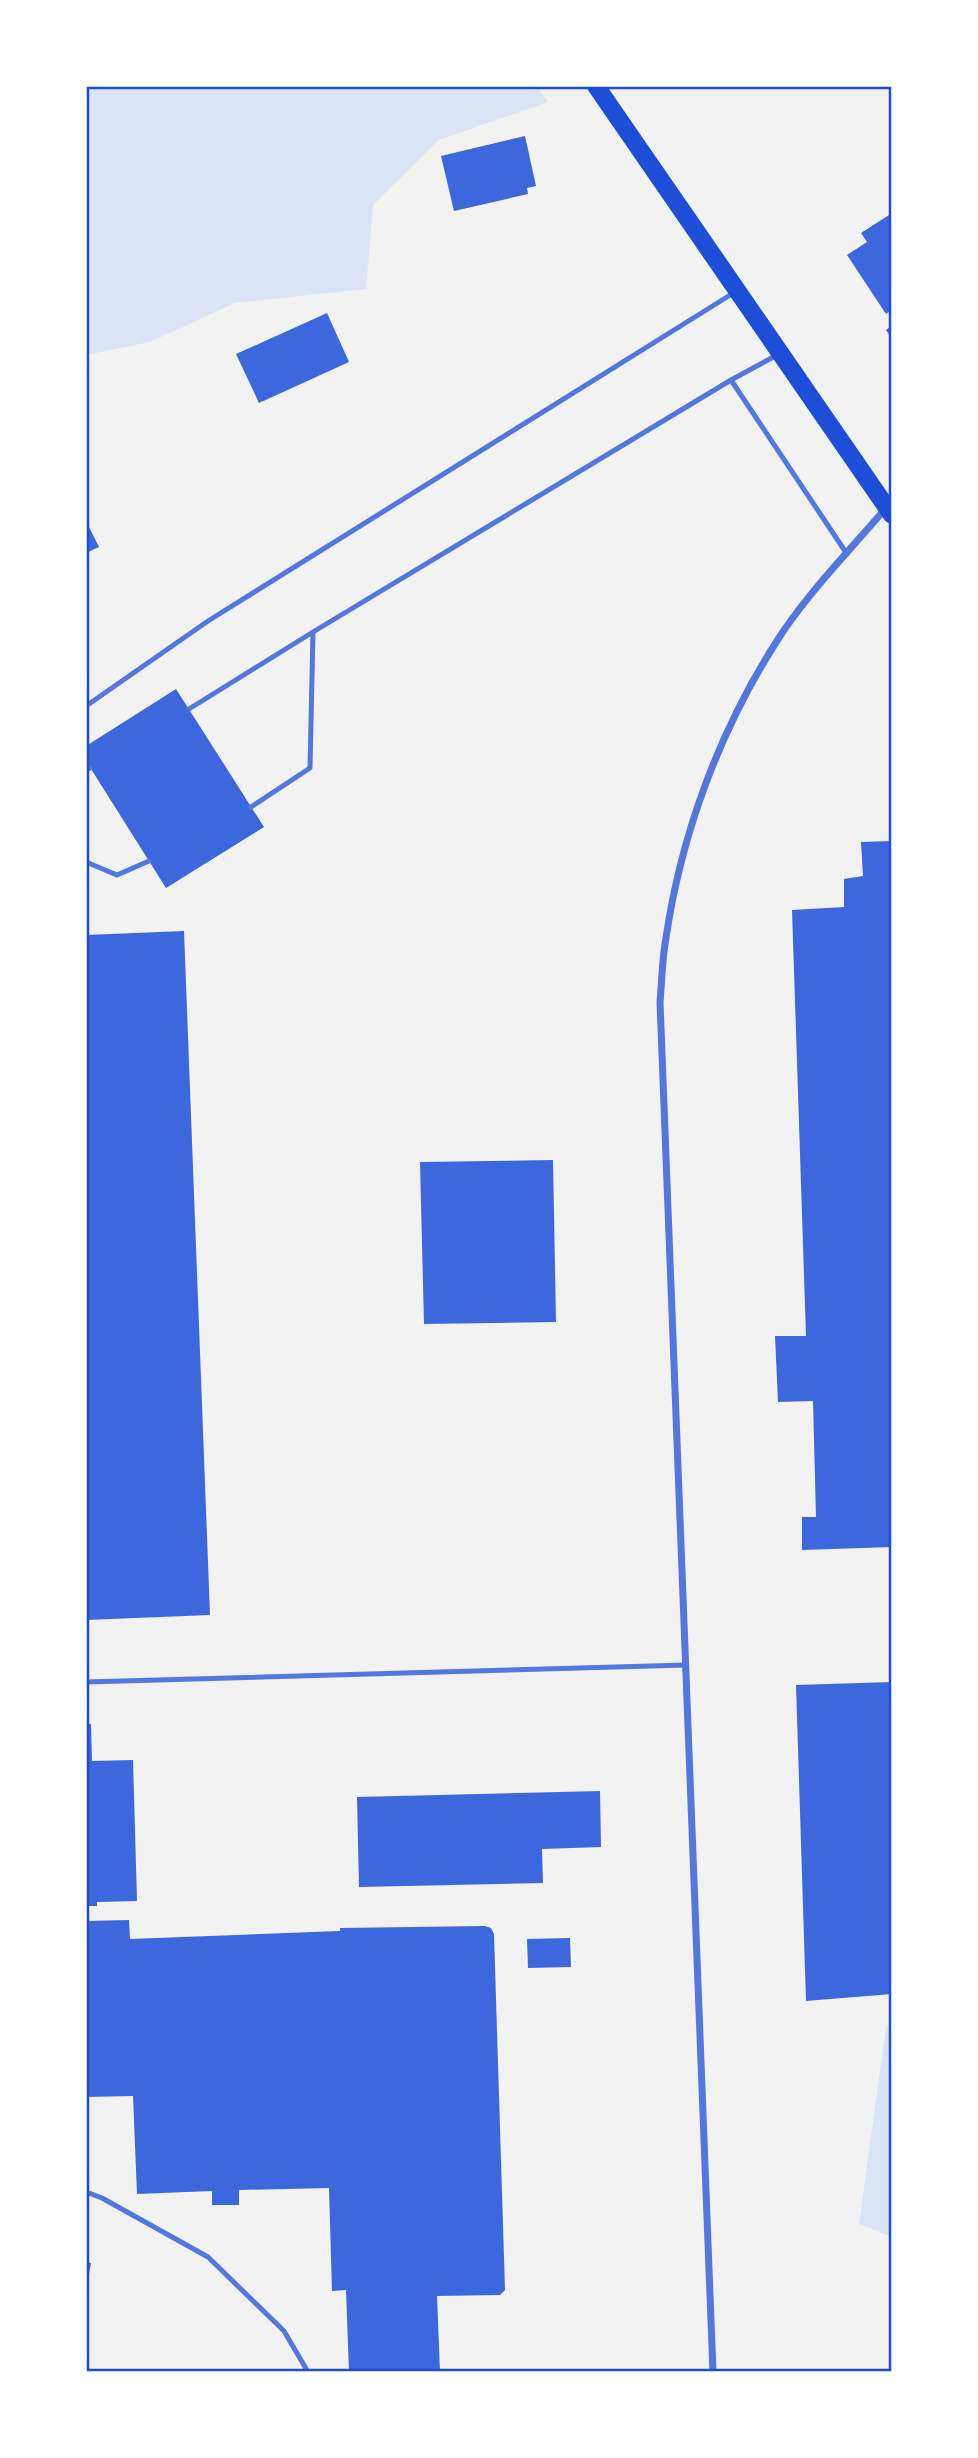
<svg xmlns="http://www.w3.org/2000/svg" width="978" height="2458" viewBox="0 0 978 2458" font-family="Merriweather,serif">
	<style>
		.green { fill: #dbe4f7 }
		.building { fill: #3d67dc }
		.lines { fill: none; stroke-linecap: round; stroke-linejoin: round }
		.service { stroke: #5277de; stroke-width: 5 }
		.minor { stroke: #5277de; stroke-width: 7 }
		.primary { stroke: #1d4ed8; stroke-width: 18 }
		.neatline { fill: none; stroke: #1d4ed8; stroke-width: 2.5 }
	</style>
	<rect width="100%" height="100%" fill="#f2f2f2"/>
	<!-- green -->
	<path class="green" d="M86 86H537L548 102 439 140 373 205 366 289 235 303 150 342 86 355Z
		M892 2026V2237L859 2224 886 2027Z"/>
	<!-- building -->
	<path class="building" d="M525 136 536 186 527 188 528 194 454 211 441 156Z
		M892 213V310L886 314 847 255 867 242 861 233Z
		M327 313 349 362 259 403 236 354Z
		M892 325V339L886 330Z
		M86 521 99 547 86 553Z
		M176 689 264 827 166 888 86 761V746Z
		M892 841V1547L802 1550V1517H816L813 1401 778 1402 775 1336H806L792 910 844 907V879L863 876 861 842Z
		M184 931 210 1615 86 1620V935Z
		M553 1160 556 1322 424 1324 420 1162Z
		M892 1682V1994L806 2001 796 1685Z
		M86 1724H91L92 1761 133 1760 137 1901 97 1902V1906H86Z
		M600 1791 601 1847 542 1849 543 1883 359 1887 357 1797Z
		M129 1920 130 1939 340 1931V1928L485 1926 491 1928 494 1934 505 2290 500 2295 437 2296 440 2372H349L346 2290 332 2291 329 2188 239 2190V2205H212V2191L137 2194 133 2096 86 2097V1921Z
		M570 1938 571 1967 528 1968 527 1939Z
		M86 2262 91 2263 87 2285H86Z"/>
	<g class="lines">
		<!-- service -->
		<path class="service" d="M731 380 777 355
			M86 706 208 621 735 292
			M189 709 313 632 731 380 847 554
			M86 770 90 768
			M251 807 310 768 313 632
			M86 862 117 875 149 861
			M86 1682 686 1665
			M86 2192 102 2198 208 2257 284 2331 308 2372"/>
		<!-- minor -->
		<path class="minor" d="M713 2372 660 1002C662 980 662 959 666 938 681 835 719 732 775 644 804 597 850 550 886 508"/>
		<!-- primary -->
		<path class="primary" d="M596 86 892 515"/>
	</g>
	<!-- border -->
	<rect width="978" height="2458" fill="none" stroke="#ffffff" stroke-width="175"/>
	<rect x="88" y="88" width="802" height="2282" class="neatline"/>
</svg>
